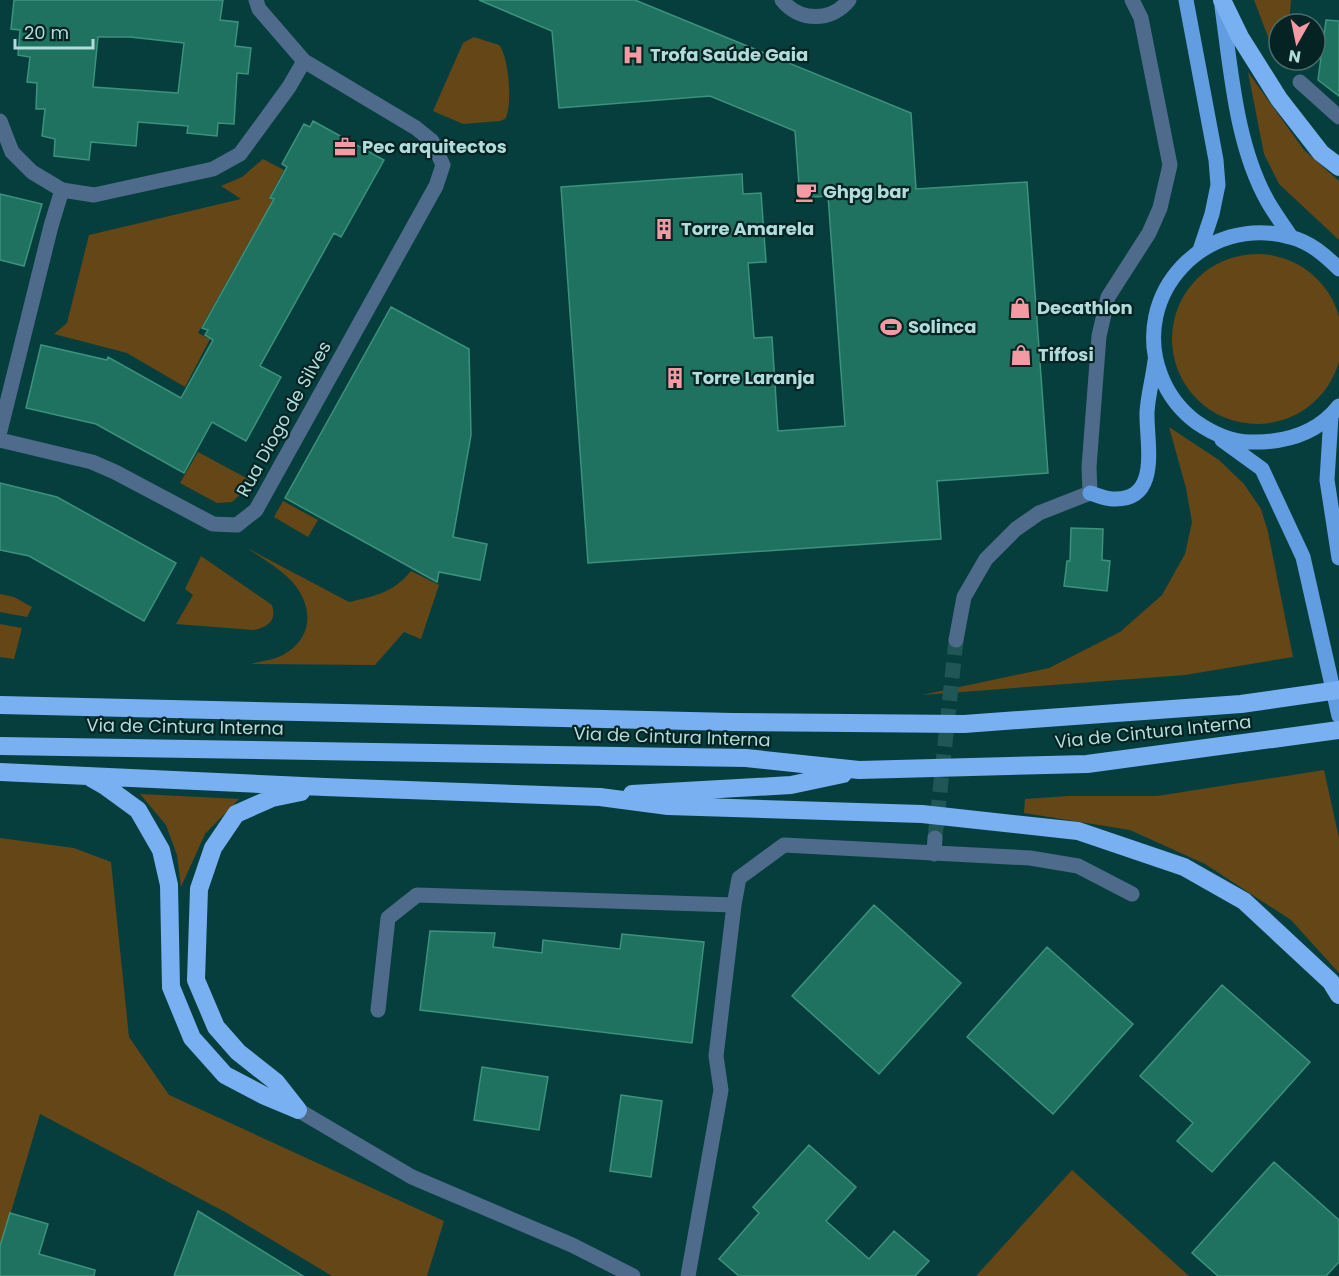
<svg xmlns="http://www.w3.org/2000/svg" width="1339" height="1276" viewBox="0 0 1339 1276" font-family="Poppins,sans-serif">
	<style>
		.green { fill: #654617 }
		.building { fill: #1f725f; stroke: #3c927c; stroke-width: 1.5; fill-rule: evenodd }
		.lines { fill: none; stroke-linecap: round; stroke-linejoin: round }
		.minor-tunnel { stroke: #205656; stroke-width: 15; stroke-dasharray: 15 8; stroke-linecap: butt }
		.minor { stroke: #4f6b8c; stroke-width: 15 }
		.major { stroke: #639de1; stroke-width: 15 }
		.highway { stroke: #79b0f2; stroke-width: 18 }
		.labels { text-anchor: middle; stroke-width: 4.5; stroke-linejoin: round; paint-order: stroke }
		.poi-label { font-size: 18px; font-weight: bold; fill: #b2dcdb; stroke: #042322; text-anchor: start }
		.street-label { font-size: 18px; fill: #b2dcdb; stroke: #042322 }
	</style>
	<rect width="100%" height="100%" fill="#063e3e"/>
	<!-- green -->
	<path class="green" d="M1254 0H1291L1289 24H1279V57L1273 50Z
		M474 37 499 45C509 56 513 107 505 119L500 121 463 124 433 111 463 43Z
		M1248 72 1304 150 1339 181V240L1279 184 1264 154Z
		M263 159 284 170 269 198 275 201 257 228 198 333 210 339 185 387 127 353 54 334 67 323 89 235 241 199 221 186 242 177Z
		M1172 339a85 85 0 1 1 170 0a85 85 0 1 1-170 0Z
		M1169 427 1219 460 1244 484 1261 509 1268 532 1293 657 1185 675 922 695 1049 668 1120 632 1162 595 1185 554 1192 522 1186 488Z
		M198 452 250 480 243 492 232 502 217 503 180 483Z
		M283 501 318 520 308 537 274 517Z
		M247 548 349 602C375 596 393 593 411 571L439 585 421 639 404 632 375 665 251 664C261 661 274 660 283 655 312 639 314 610 295 585 283 570 263 559 247 548Z
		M201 556 272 605C277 621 268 627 254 630L176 624 193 595 185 589Z
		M0 594 14 597 32 607 27 617 0 612Z
		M0 624 22 628 14 659 0 657Z
		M1324 770 1339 838V973L1291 920 1205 864 1130 830 1024 813 1025 799 1068 796H1157Z
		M140 794 239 799 205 834 181 887 177 855 166 825Z
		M0 838 74 848 111 862 129 1037 169 1095 444 1221 427 1276H332L227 1213 40 1114 0 1249Z
		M1072 1170 1189 1276H976Z"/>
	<!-- building -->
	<path class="building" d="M14 0H223L220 20 238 22 235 46 251 48 248 74 237 73 234 124 218 123 217 136 187 133 188 126 138 122 136 146 91 142 89 160 54 156 55 139 42 136 45 109H36L37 83 27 82 30 57 18 55 20 30 11 29ZM98 37H130L184 43 178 93 93 87Z
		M479 0H635L911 113 916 189 1027 182 1048 473 937 481 941 539 588 563 561 187 742 174 743 194 761 193 766 262 748 263 754 338 772 337 778 431 845 426 828 196 800 198 795 131 710 96 559 108 552 31Z
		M1326 20 1339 21V96L1318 80Z
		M313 121 384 160 341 237 334 233 260 366 281 377 246 441 212 422 184 473 96 424 26 408 41 345 107 360 108 357 181 398 213 340 205 335 208 330 202 328 274 199 270 198 287 167 282 164 304 124 310 127Z
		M0 194 42 204 24 266 0 260Z
		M391 307 469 349 471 435 453 537 487 544 480 580 439 572 437 582 285 498Z
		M0 483 57 497 176 563 144 621 29 556 0 550Z
		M1071 528 1103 529 1102 560 1110 561 1107 591 1064 586 1067 561H1070Z
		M874 905 961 983 879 1074 792 996Z
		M430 931 495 933 493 947 542 953 543 940 620 949 622 934 704 942 692 1043 420 1010Z
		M1047 947 1133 1024 1053 1114 967 1037Z
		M1222 985 1310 1062 1212 1172 1177 1141 1193 1123 1140 1076Z
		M482 1067 548 1077 539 1130 474 1120Z
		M621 1095 662 1101 651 1177 610 1171Z
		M809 1145 856 1187 826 1221 869 1259 894 1231 929 1261 915 1276H739L719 1259 759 1213 753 1207Z
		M1274 1162 1339 1220V1262L1326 1276H1218L1192 1253Z
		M198 1211 303 1276H174Z
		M10 1213 48 1224 39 1254 95 1270 94 1276H0V1246Z"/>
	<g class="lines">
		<!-- minor-tunnel -->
		<path class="minor-tunnel" d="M935 838 956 640"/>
		<!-- minor -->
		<path class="minor" d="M782 0C799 22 832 22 849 0
			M1300 82 1339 117
			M0 121 12 152 32 172 62 190 94 195 213 169 240 154 289 87 304 61
			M0 431 51 226 62 190
			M0 440 92 462 115 472 213 524 237 525 256 510 436 186 443 165 432 141 416 128 304 61 259 9 256 0
			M956 640 964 597 986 559 1016 529 1039 513 1090 493 1089 467 1099 336 1108 297 1149 233 1160 208 1170 165 1141 18 1132 0
			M934 854 935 838
			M378 1010 388 918 417 895 734 905
			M298 1110 412 1177 572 1245 633 1276
			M688 1276 721 1090 716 1056 734 905 739 878 784 845 1030 858 1078 866 1132 894"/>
		<!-- major -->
		<path class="major" d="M1186 0 1216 160 1218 185 1212 214 1200 250
			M1222 7C1231 70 1236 146 1268 202 1275 214 1283 225 1291 237
			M1339 269C1325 255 1310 242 1290 237 1206 213 1129 294 1161 376 1168 394 1180 410 1196 422 1212 433 1230 442 1250 442 1285 443 1317 434 1339 406
			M1331 416 1327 480 1339 558
			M1222 440 1262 469 1303 557 1339 716
			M1090 493C1097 495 1106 499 1113 499 1162 501 1146 442 1147 412 1148 395 1153 378 1155 361"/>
		<!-- highway -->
		<path class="highway" d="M1222 0 1240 37 1279 99 1321 153 1339 167
			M0 705 733 722 964 724 1241 704 1339 690
			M0 746 746 758 859 770 1087 764 1339 730
			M0 772 325 787 600 797 668 806 922 814 1078 831 1184 867 1244 901 1331 982 1339 995
			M91 778 105 786 138 810 161 850 169 885 171 987 192 1038 225 1075 265 1096 296 1109
			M632 794 791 785 843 774
			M298 1110 276 1082 238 1052 216 1027 196 980 199 889 213 848 236 814 272 798 301 792"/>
	</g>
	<!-- icons -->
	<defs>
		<symbol id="hospital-bare" viewBox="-9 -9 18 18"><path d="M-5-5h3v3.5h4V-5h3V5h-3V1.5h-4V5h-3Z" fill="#f49aa3" stroke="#042322" stroke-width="2.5" paint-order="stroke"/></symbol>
		<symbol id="office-bare" viewBox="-9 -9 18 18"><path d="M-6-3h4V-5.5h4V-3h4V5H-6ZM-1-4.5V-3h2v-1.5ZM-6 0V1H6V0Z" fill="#f49aa3" stroke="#042322" stroke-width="2.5" paint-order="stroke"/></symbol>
		<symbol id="cafe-bare" viewBox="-9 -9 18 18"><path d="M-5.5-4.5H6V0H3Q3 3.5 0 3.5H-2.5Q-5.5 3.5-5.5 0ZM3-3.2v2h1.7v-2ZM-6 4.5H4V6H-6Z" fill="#f49aa3" stroke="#042322" stroke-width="2.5" paint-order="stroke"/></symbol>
		<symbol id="building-bare" viewBox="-9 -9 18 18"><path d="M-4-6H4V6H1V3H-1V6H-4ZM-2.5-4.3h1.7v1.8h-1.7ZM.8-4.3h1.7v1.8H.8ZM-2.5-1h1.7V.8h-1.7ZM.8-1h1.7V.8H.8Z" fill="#f49aa3" stroke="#042322" stroke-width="2.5" paint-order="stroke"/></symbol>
		<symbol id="shop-bare" viewBox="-9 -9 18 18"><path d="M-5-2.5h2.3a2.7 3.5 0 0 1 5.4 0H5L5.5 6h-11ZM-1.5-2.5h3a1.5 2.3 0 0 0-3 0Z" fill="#f49aa3" stroke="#042322" stroke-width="2.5" paint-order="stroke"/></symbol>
		<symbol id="stadium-bare" viewBox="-9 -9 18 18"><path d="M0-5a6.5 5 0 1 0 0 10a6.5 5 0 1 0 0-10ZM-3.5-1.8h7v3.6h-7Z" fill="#f49aa3" stroke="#042322" stroke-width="2.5" paint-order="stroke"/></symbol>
	</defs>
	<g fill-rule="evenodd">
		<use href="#hospital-bare" x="618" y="40" width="30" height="30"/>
		<use href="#office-bare" x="330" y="132" width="30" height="30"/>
		<use href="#cafe-bare" x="791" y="177" width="30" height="30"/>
		<use href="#building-bare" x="649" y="214" width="30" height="30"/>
		<use href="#shop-bare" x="1005" y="293" width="30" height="30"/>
		<use href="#stadium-bare" x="876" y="312" width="30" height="30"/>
		<use href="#shop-bare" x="1006" y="340" width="30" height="30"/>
		<use href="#building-bare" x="660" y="363" width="30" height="30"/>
	</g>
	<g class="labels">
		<!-- poi labels -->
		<g class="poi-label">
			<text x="650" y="61">Trofa Saúde Gaia</text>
			<text x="362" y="153">Pec arquitectos</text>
			<text x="823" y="198">Ghpg bar</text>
			<text x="681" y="235">Torre Amarela</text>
			<text x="1037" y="314">Decathlon</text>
			<text x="908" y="333">Solinca</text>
			<text x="1038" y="361">Tiffosi</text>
			<text x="692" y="384">Torre Laranja</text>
		</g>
		<!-- street labels -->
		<g class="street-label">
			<text transform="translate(284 419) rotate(-61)" y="6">Rua Diogo de Silves</text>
			<text transform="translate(185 727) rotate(1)" y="6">Via de Cintura Interna</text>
			<text transform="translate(1153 732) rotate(-6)" y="6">Via de Cintura Interna</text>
			<text transform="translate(672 737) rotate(2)" y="6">Via de Cintura Interna</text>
		</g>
	</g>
	<!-- north arrow -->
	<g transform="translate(1297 42) rotate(189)"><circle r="28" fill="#042322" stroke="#4a6d6c" stroke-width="1.5"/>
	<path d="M0-4.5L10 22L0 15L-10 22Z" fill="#f49aa3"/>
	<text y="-9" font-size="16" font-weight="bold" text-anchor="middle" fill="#b2dcdb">N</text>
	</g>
	<!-- scale -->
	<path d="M15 39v9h78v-9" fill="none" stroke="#b2dcdb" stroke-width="3"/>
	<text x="24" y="39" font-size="18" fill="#b2dcdb" stroke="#042322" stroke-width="4.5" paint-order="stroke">20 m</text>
</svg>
